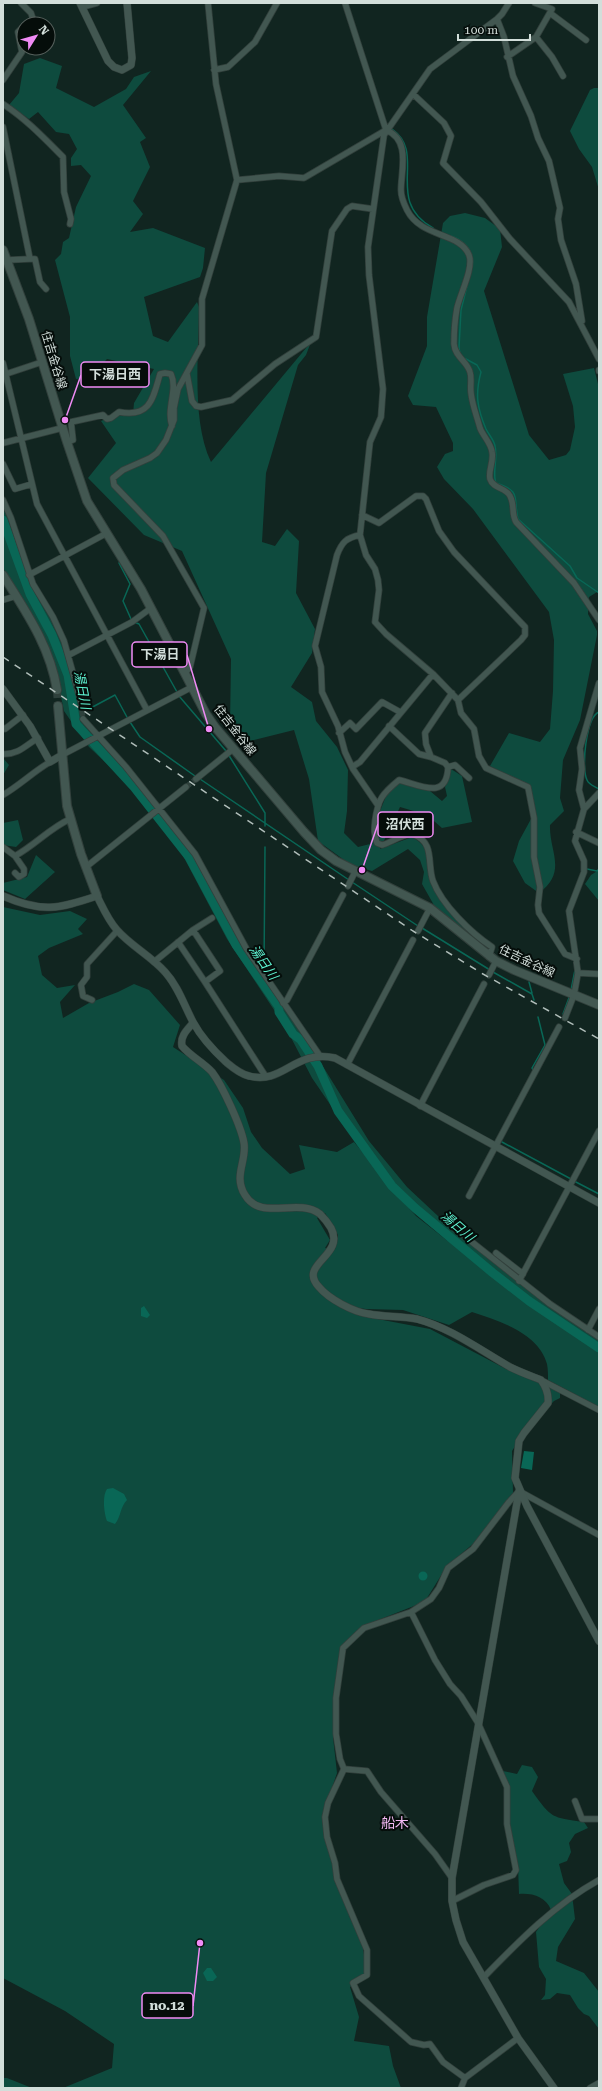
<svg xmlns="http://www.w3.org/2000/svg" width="602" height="2091" viewBox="0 0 602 2091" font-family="'Roboto Serif','Noto Sans JP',serif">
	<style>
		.green { fill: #0e4b3e; fill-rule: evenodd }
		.water { fill: #096756 }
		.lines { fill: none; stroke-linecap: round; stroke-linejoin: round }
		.stream { stroke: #096756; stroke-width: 1.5 }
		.river { stroke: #096756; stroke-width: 9 }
		.minor-tunnel { stroke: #2e413c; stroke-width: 5.5; stroke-dasharray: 5.5 3; stroke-linecap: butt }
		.secondary-tunnel { stroke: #2e413c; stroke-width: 8; stroke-dasharray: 8 4; stroke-linecap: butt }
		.minor-casing { stroke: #32403c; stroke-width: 7 }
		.tertiary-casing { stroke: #32403c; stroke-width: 8 }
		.secondary-casing { stroke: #32403c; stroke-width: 10 }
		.minor { stroke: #425751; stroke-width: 5.5 }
		.tertiary { stroke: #425751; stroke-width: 7 }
		.secondary { stroke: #425751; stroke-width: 8 }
		.rail { stroke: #b1beba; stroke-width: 1.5; stroke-dasharray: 7 7; stroke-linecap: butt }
		.labels { text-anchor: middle; stroke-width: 4; stroke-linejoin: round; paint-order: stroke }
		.street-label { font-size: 12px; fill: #d2deda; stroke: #050d0a }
		.water-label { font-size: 13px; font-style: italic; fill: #5ef1d0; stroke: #050d0a }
		.quarter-label { font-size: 14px; fill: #f2b9f3; stroke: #050d0a }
		.leader { fill: none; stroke: #f08bf5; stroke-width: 1.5 }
		.callout-dot { fill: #f08bf5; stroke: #050d0a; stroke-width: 1.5 }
		.callout { fill: #050d0a; stroke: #f08bf5; stroke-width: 1.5 }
		.callout-label { font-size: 13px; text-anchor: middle; font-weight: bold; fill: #d2deda }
	</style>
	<rect width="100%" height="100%" fill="#112520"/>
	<!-- green -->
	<path class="green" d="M40 58 62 66 56 88 94 107 126 89 134 77 151 71 123 105 146 138 140 142 150 167 133 201 143 214 130 232 153 228 205 248 203 268 200 277 144 297 153 336 168 342 197 302 199 307C199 354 191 420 211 462L311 342 306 355 298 365 266 473 262 542 275 546 287 529 299 541 296 593 315 629 312 653 291 687 312 702 316 721 337 747 348 770 347 811 344 833 358 847 370 844 378 816 386 796 400 782 430 791 442 801 447 796 445 787 451 769 462 776 472 822 442 828 427 815 400 807 380 849 412 837C434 849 424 861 430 880 434 890 465 925 473 935L470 936 435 907 422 884 424 872 420 860 408 849 372 871 351 865 318 841 309 779 294 730 242 743 230 726 231 659 182 551 144 535 88 478 116 443 101 421 117 414H133L134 403 154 369 107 359 89 378 76 379 70 356V317L55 260 61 254 63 242 69 238 76 207 91 176 81 165 71 166V158L77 149 69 134 56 132 38 112 29 119 9 105 19 93 24 64Z
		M594 88H599V190L592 167 579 149 570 131 590 90Z
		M465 213 485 218 500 229 502 247 484 291 529 435 549 460 566 455 570 450 575 427 573 406 563 374 594 368 599 388V593L597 592 589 597 588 614 597 631V635L580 720 563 760 560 798 564 811 550 825C549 852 568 871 539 893L525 883 513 861 519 841 531 819 528 787 490 766 509 733 540 742 550 729 553 691 554 640 549 612 473 509 444 479 437 467 445 454 453 451V443L436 407 413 405 408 396 427 346V317L443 223 450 216Z
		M3 508 12 526 32 587 53 622 70 656 79 696 82 720 95 732 175 831 199 865 228 924 241 945 311 1047 369 1141 407 1187 454 1231 517 1280 599 1338V1407L548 1380C548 1375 548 1369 547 1364 539 1333 499 1321 472 1312L449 1325 403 1310 366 1309 342 1306 362 1316 430 1329 508 1370 560 1391V1398L554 1401 523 1434 512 1451 513 1493 474 1543 447 1566 427 1598 419 1604 363 1626 341 1646 334 1697 333 1737 337 1773 322 1818 350 1918 362 1941 367 1975 350 1987 359 2017 354 2041 389 2046 393 2066 401 2088H63L112 2068 114 2044 65 2011 3 1978V907L40 915 70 911 87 919 78 929 83 934 49 948 38 956 42 975 57 988 75 985 60 1002 63 1018 89 1003 118 992 134 984 149 990 180 1025 173 1047 224 1080 243 1108 251 1132 262 1148 290 1174 305 1169 299 1145 337 1152 354 1142 383 1177 349 1132 312 1078 286 1028 227 939 182 854 123 779 89 747 64 711 59 687 30 614 3 568ZM398 1196 449 1242 416 1216ZM325 1213 338 1235 335 1249 325 1248 330 1240 317 1218Z
		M3 758 9 765 3 775Z
		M18 820 23 840 16 847 3 845V823Z
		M36 855 55 872 25 899 3 890V883L27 877Z
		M599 870V901L585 884 591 875Z
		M522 1765 532 1767 538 1777 532 1791C552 1819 551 1817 584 1822L588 1828 575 1834 569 1843 571 1852 567 1861 559 1864 564 1883 572 1894 575 1919 558 1947 556 1961 584 1973 599 1992V2029L589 2016 584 2014 578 2008 570 1995 557 1993 550 1999 541 2000 545 1995 546 1979 539 1967 536 1932 551 1910C546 1897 533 1893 519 1894L518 1865 514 1856 510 1833 508 1788 503 1771 517 1774Z
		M3 2078H7L32 2088H3Z"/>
	<!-- water -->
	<path class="water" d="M144 1306 150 1315 147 1318 141 1316V1308Z
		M524 1451 534 1452 532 1470 521 1468Z
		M113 1488 124 1494 127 1500C120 1507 121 1517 115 1524L107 1521C104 1513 102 1496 107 1489Z
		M418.5 1576a4.5 4.5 0 1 1 9 0a4.5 4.5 0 1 1-9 0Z
		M207 1968H211L217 1977 213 1981H207L203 1973Z"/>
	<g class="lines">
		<!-- stream -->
		<path class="stream" d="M392 129C428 154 383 200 433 228
			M451 236C465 241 475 252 472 267
			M460 353 459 348 461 310 467 286
			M464 358 477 365 481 372C475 394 477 408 486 429 489 435 494 440 495 446 498 458 492 474 496 483 522 491 513 498 518 519L570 566 577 578 599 593
			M119 563 130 584 123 601 131 619
			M134 622 139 624 177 692
			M179 696 226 751
			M87 710 115 695 128 719
			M599 712C586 717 581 768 587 780 589 785 594 786 599 789
			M130 722 140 737 195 776
			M228 754 265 813V826
			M200 779 349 880
			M587 869 597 871 599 869
			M352 882 418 926
			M422 928 490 970
			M264 969 265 847
			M493 972 532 994 534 1000
			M267 973 269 976
			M529 982 532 993
			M571 990 575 970
			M563 1014 570 995
			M533 1070 532 1068 545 1045 538 1017
			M502 1142 571 1179
			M574 1181 599 1194"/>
		<!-- river -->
		<path class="river" d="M3 520 30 594 52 635 68 675 76 724 134 787 189 857 236 945 279 1007V1012L293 1034 301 1040 318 1066 338 1111 392 1186 415 1208 493 1273 529 1301 599 1348"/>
		<!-- minor-tunnel -->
		<path class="minor-tunnel" d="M81 702 83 719
			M186 787 196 779"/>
		<!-- secondary-tunnel -->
		<path class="secondary-tunnel" d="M57 690 58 706"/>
		<defs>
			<path id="minor" d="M21 3 31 13 33 19 27 24
				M345 3 386 130C411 140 401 170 401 190 401 196 404 204 407 210 421 238 460 232 469 255 474 268 460 294 457 308 455 319 454 332 454 344 455 357 467 361 470 372 472 378 470 386 471 393 472 404 477 417 480 428 483 436 491 443 492 452 494 462 488 470 490 479 493 489 506 487 510 496 515 505 511 513 516 522L574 583 599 620
				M509 3 502 14 497 19 430 69 384 135 368 247 369 275 383 389 381 417 370 442 360 535 366 555 375 569 378 580 379 590 375 622 386 634 433 674 458 700 461 713 474 729 479 756 486 768 528 787 534 818V857L540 887 538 905 539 913 565 954 577 959
				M535 3 552 9 536 37
				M82 7 97 3
				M550 13 586 40
				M497 19 504 37 513 76 531 116 538 138 549 161 560 208 558 219 561 240 576 284 582 321
				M507 57 536 37 552 57 563 76
				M214 70 228 67 255 42 277 3
				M3 80 22 52 18 32 24 26
				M413 94 444 123 451 136 443 163 481 202 510 239 569 302 599 359
				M3 104C26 119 43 137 63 157L64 192 71 219 70 224
				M3 127 30 259 7 260
				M237 180 279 176 304 178 386 130
				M30 259H35L40 282 46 289
				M3 363 37 504 147 710
				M599 370V371
				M6 374 42 362
				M187 374 192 401 196 406 201 407 232 400 275 364 316 337 332 231 347 209 352 206 373 209
				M67 442 73 440 71 422 103 415 107 419 111 418 119 412C150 418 153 399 160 374L165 373 171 374C178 389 166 409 172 426
				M3 443 62 428
				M3 464 15 489 32 484
				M3 500 11 518 33 584 53 617 64 641 81 702
				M362 515 379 523 416 496H423L426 499 439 531 454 552 525 627V635L521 640 458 700
				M360 535C346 538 342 542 337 555L315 646 321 667 322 692 338 726 345 752 353 769 377 804
				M29 575 107 533
				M3 600 16 596
				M69 655 132 622 151 608
				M185 673 190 667 204 608 163 536 114 485 113 478 123 470 150 458 157 453 166 440 174 420V408L178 389 202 345V299L237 180 216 84 208 3
				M452 693 425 733 426 744 431 757 445 763 448 767C447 801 420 785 399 780 382 794 378 799 375 821 374 830 374 834 377 843L382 845C391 843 405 832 414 835 435 842 427 865 433 881 442 905 471 933 492 947L489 957
				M83 719 126 767 195 854 246 948 320 1056
				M389 726 419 754 431 757
				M3 728 5 729 23 715
				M339 733 350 723 356 729 382 702 400 712
				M3 754C18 755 26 745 38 738
				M62 755 192 687
				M352 767 360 762 433 674
				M448 767 455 765 469 778
				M196 779 233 749
				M3 795C20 785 33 772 50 762
				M584 809 599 793
				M576 832 599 843
				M3 847 15 856C35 845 50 828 70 819
				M86 867 186 787
				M15 873 19 877 24 874V869L15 856
				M348 886 355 872
				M193 930 220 971 205 982 266 1077
				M418 931 430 908
				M178 942 205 982
				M154 962 193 930 212 918
				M578 973 599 974
				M489 975 496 961
				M92 1000 83 996 81 985 87 977V964L117 931
				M283 1003 287 1000 343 895
				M565 1018 574 995 578 973 569 911 584 872V861L575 841 584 809 579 790 582 769 580 748 599 683
				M347 1065 413 940
				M420 1106 484 984
				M469 1196 559 1027
				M453 1227 550 1304 599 1337
				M496 1253 523 1274
				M519 1281 599 1131
				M588 1330 599 1309
				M541 1380 599 1410
				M411 1612 435 1660 450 1684 461 1696 478 1723 507 1787V1824L516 1870 513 1875 484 1885 452 1901
				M344 1769 367 1771 381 1792 435 1854 452 1878
				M575 1801 582 1819H599
				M484 1977C520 1940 554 1905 599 1880
				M465 2078 443 2062 430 2044 424 2045 411 2042 359 1996 353 1983 367 1975V1950L337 1879 335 1863 327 1837 325 1817 328 1803 344 1769 340 1759 336 1734V1698L343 1648 364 1628 411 1612 431 1599 439 1588 448 1568 473 1549 509 1502 519 1491 599 1535
				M461 2088 465 2078 518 2038
				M590 2088 599 2083"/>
			<path id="tertiary" d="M80 3 108 61 114 67 122 70 131 65 132 58 127 3
				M3 689 30 726 50 762 62 755
				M3 896C42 913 58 909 97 896 103 908 108 920 117 930 131 946 151 956 165 972 178 986 184 1005 193 1022 201 1037 213 1050 226 1062 232 1067 240 1074 249 1076 284 1085 294 1049 335 1058L599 1203
				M193 1023C187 1030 180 1036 182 1046 190 1056 203 1062 212 1072 222 1085 241 1126 244 1143 247 1161 233 1176 245 1195 261 1222 297 1197 320 1214 324 1218 328 1223 331 1228 346 1256 297 1264 319 1287 329 1299 353 1312 369 1314 384 1317 401 1316 417 1319 451 1328 480 1350 510 1367 520 1372 531 1376 541 1380 546 1387 549 1394 548 1403L524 1433 519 1441 515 1478 527 1506 599 1641
				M519 1491 452 1878V1901L456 1920 463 1942 518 2038 554 2088"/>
			<path id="secondary" d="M3 250 29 319 67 442 87 501 141 589 206 714 215 727 304 832 321 850 336 861 430 908 496 961 514 970 599 1005
				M3 575C26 612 50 646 57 690
				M58 706 67 806 81 854 97 896"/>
		</defs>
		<!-- minor casing -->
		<use href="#minor" class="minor-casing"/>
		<!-- tertiary casing -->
		<use href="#tertiary" class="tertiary-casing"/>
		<!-- secondary casing -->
		<use href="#secondary" class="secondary-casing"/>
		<!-- minor -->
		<use href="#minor" class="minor"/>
		<!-- tertiary -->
		<use href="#tertiary" class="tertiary"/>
		<!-- secondary -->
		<use href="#secondary" class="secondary"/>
		<!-- rail -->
		<path class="rail" d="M3 657 413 931 483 974 599 1039"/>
	</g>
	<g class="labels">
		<!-- street labels -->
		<g class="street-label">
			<text transform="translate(54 360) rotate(73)" y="4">住吉金谷線</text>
			<text transform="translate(235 730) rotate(52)" y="4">住吉金谷線</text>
			<text transform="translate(527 961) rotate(25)" y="4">住吉金谷線</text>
		</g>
		<!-- water labels -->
		<g class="water-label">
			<text transform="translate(83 690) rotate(79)" y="5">湯日川</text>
			<text transform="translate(264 962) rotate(55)" y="5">湯日川</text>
			<text transform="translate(458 1226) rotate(41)" y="5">湯日川</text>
		</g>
		<!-- quarter labels -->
		<g class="quarter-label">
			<text x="395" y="1828">船木</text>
		</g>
	</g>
	<!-- callouts -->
	<path class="leader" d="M65 420L81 375M209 729L187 655M362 870L378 824M200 1943L193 2006"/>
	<g class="callout-dot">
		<circle cx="65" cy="420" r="4"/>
		<circle cx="209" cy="729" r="4"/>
		<circle cx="362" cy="870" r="4"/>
		<circle cx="200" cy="1943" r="4"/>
	</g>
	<g class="callout">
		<rect x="81" y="362" width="68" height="25" rx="4"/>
		<rect x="132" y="642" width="55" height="25" rx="4"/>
		<rect x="378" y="812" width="55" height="25" rx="4"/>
		<rect x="142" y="1993" width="51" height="25" rx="4"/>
	</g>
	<g class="callout-label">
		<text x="115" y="379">下湯日西</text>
		<text x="160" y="659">下湯日</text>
		<text x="405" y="829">沼伏西</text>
		<text x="167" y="2010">no.12</text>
	</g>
	<!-- border -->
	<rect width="602" height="2091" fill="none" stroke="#d2deda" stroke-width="8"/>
	<!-- north arrow -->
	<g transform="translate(36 36) rotate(53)"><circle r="19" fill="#050d0a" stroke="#57615d"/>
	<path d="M0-3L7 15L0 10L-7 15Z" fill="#f08bf5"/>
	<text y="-6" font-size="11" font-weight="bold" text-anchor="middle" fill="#d2deda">N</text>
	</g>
	<!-- scale -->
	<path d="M458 34v6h72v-6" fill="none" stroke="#d2deda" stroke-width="2"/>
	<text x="464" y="34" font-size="12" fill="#d2deda" stroke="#050d0a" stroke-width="3" paint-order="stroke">100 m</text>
</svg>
